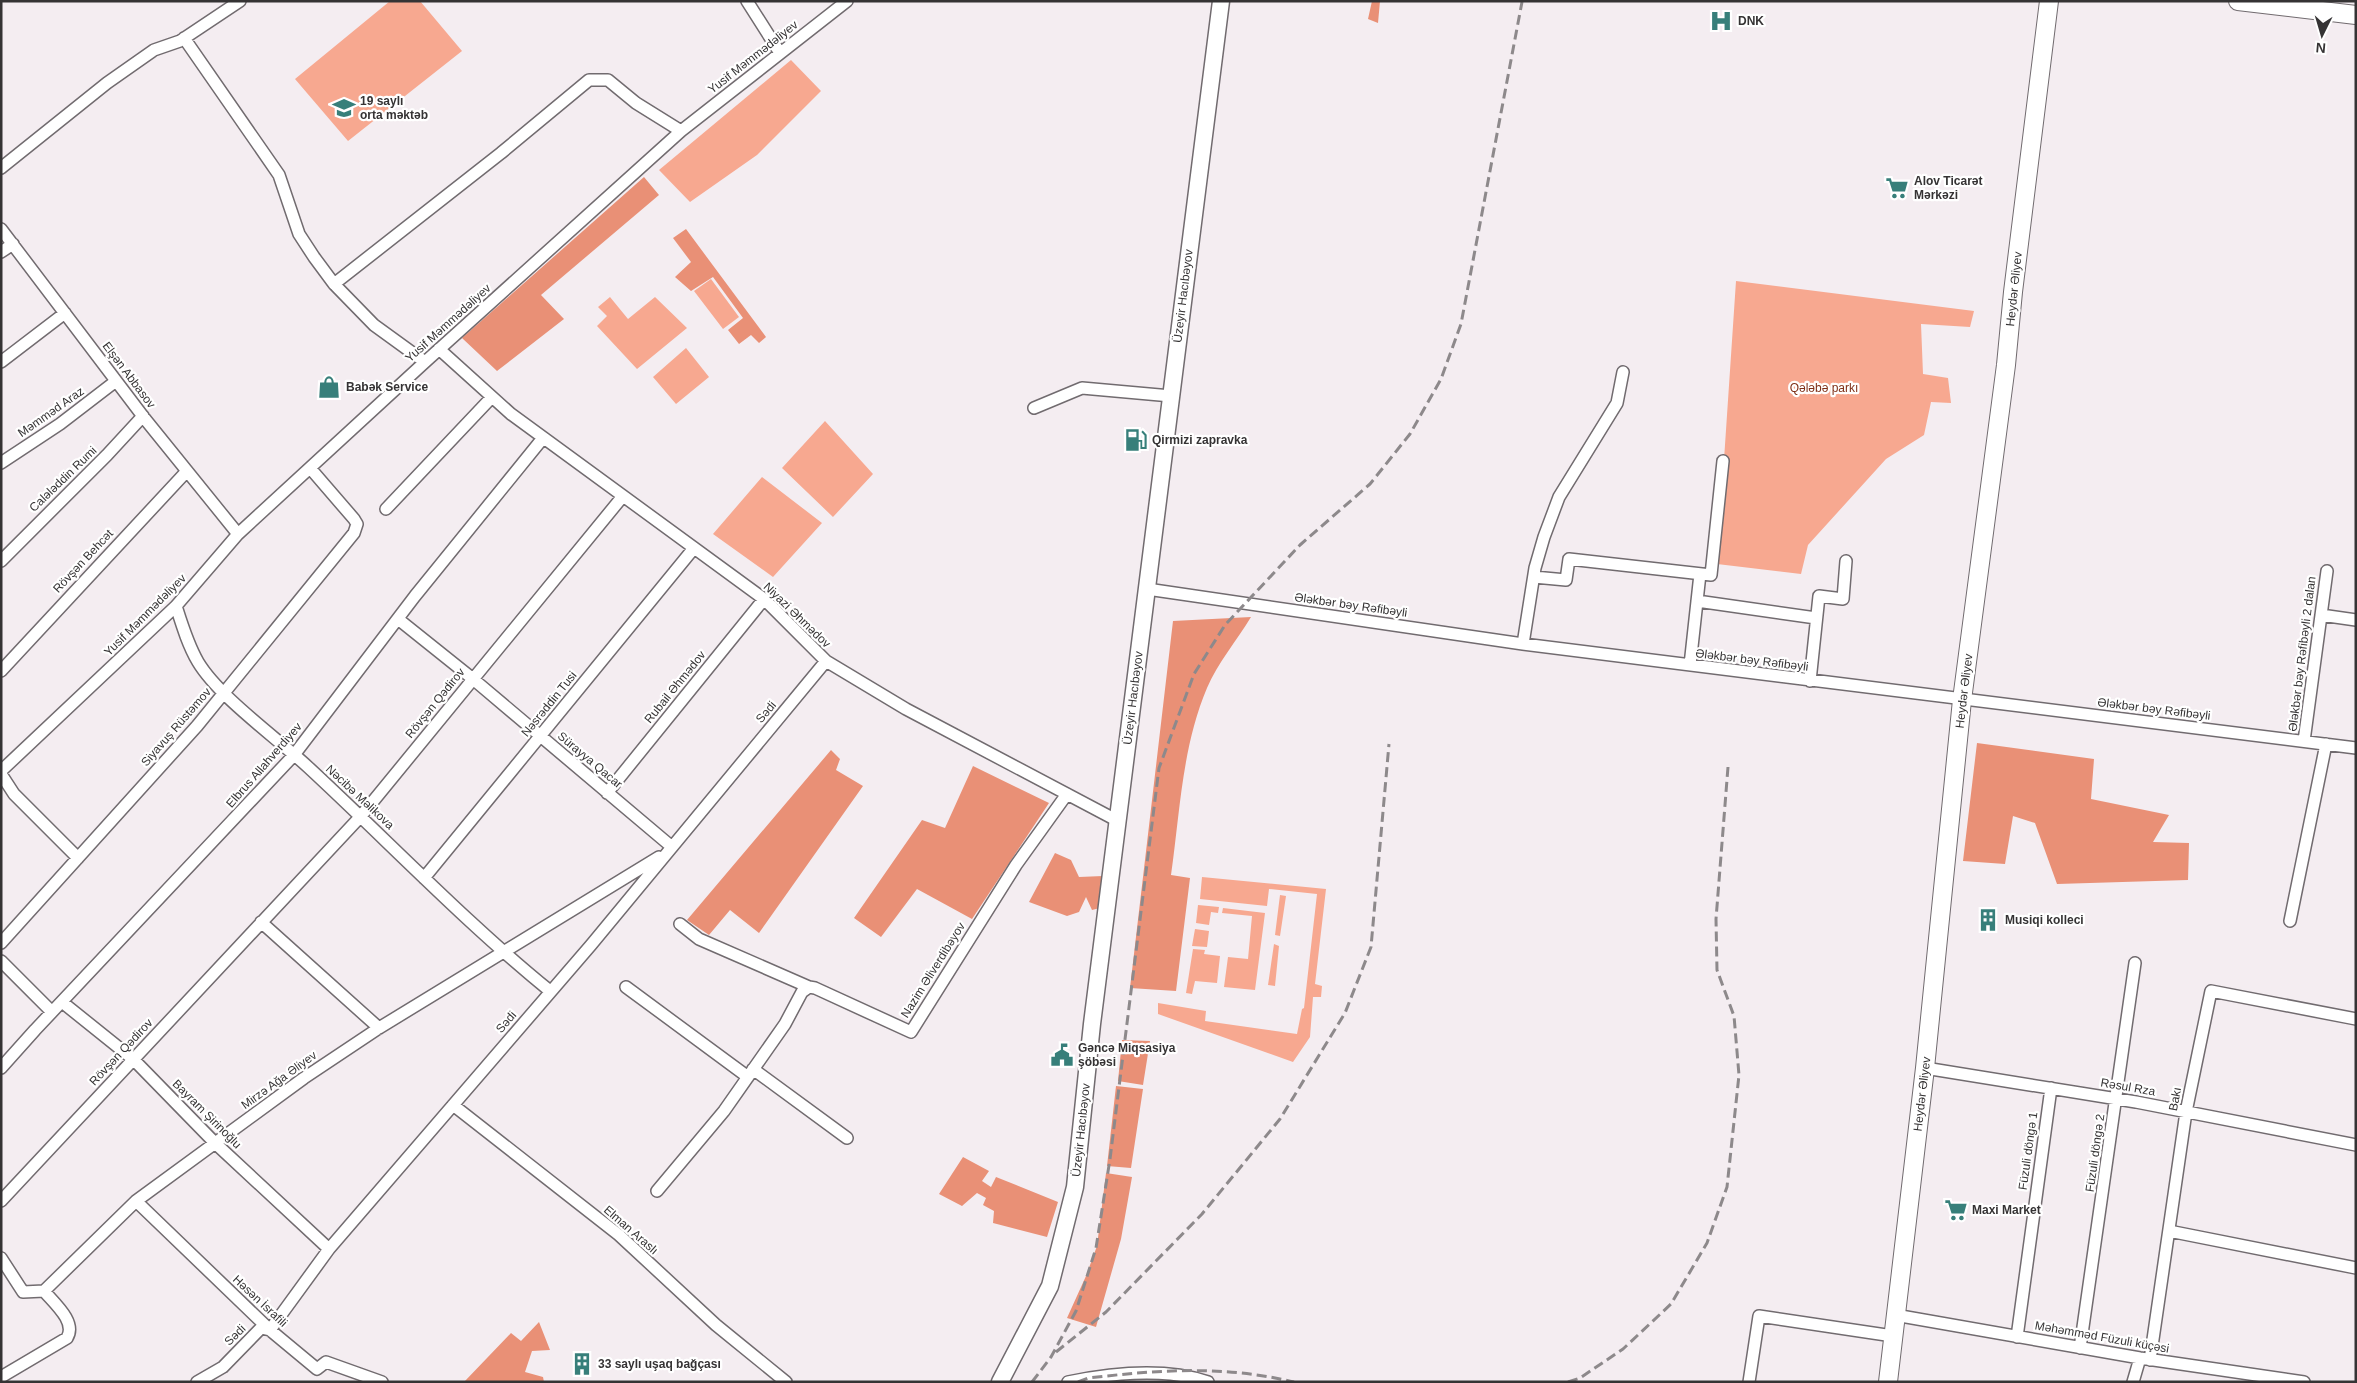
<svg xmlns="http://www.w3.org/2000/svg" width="2357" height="1383" viewBox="0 0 2357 1383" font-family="Arial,sans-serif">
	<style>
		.green { fill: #f7a890 }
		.forest { fill: #e99076 }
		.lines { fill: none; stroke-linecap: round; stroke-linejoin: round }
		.minor-casing { stroke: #716b6f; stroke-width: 14 }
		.secondary-casing { stroke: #716b6f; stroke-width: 19 }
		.primary-casing { stroke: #716b6f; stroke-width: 20 }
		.minor { stroke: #fff; stroke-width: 11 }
		.secondary { stroke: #fff; stroke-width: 16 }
		.primary { stroke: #fff; stroke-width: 18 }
		.rail { stroke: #8d898b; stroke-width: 3; stroke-dasharray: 10 5; stroke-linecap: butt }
		.labels { text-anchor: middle; stroke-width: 4.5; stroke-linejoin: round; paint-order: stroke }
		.poi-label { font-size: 12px; font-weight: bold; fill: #353334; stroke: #fff; text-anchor: start }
		.street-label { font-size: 12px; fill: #353334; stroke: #fff }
		.park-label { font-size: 12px; fill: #7f3018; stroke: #fff }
	</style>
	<rect width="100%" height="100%" fill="#f4edf1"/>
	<!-- green -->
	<path class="green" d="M390 1H420L462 51 348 141 295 79Z
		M791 60 821 91 757 155 690 202 659 170Z
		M711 279 739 317 723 329 694 291Z
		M1736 281 1974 311 1970 327 1921 324 1923 374 1948 378 1951 403 1931 402 1924 435 1886 459 1808 545 1801 574 1717 564Z
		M610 297 628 319 655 297 687 328 637 369 597 326 607 316 598 307Z
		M686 348 709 377 676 404 653 377Z
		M825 421 873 474 833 517 782 468Z
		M762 477 822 523 773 577 713 534Z
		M1202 877 1326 889 1315 984 1322 986 1321 997H1313L1310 1037 1293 1062 1158 1014V1003L1206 1011 1205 1021 1297 1034 1302 1009 1304 1008 1317 894 1269 889 1267 906 1200 899Z
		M1280 895 1286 896 1280 936 1275 935Z
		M1198 905 1219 907 1218 913 1211 912 1209 925 1196 923Z
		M1223 908 1265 913 1255 990 1224 987 1228 957 1248 959 1252 916 1222 913Z
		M1195 929 1209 931 1207 947 1192 946Z
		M1274 944 1279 946 1275 986 1268 985Z
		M1193 949 1205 950 1204 954 1220 956 1217 983 1195 981 1192 994 1186 993Z"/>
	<!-- forest -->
	<path class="forest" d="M1372 1H1380L1378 23 1368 19Z
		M644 177 659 195 541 295 564 319 497 371 462 338Z
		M686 229 766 337 759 343 751 335 739 344 728 330 743 318 713 277 691 291 675 277 691 262 673 238Z
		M1251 617C1237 640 1217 664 1207 688 1182 747 1180 812 1171 875L1190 878 1176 991 1130 988 1173 621Z
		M1977 743 2094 759 2091 799 2169 815 2153 842 2189 843 2188 880 2057 884 2035 823 2013 816 2005 864 1963 861Z
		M831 750 840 759 836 770 863 786 759 933 730 910 709 935 687 920Z
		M973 766 1049 803 972 919 917 889 881 937 854 918 922 820 945 828Z
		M1055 853 1071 860 1079 877 1103 876 1100 908 1092 910 1086 897 1079 912 1067 916 1029 902Z
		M1122 1040 1150 1041 1143 1085 1118 1081Z
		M1116 1086 1143 1089 1131 1168 1107 1166Z
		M963 1157 989 1171 982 1181 991 1187 996 1177 1058 1202 1047 1237 993 1223 994 1211 983 1205 986 1198 977 1193 962 1206 939 1194Z
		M1106 1173 1132 1177 1121 1239 1096 1327 1067 1318 1086 1276 1097 1246Z
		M539 1322 550 1350 532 1351 525 1372 543 1377 544 1382H464L511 1333 521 1341Z"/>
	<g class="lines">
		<defs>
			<path id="minor" d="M747 1 780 53
				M184 38 279 175 299 234 314 257 334 284 374 325 425 362
				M1 168 107 83 154 50 180 41 240 1
				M1 229 145 419 238 534
				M1 252 13 244
				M334 284 501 153 589 80H608L636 103 681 131
				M439 349 511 414 764 599 826 661 906 709 1118 821
				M1 362 65 313
				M1034 408 1082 388 1171 396
				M1 463 60 424 116 381
				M386 509 492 397
				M1 561 107 455 143 416
				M1534 577 1566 580 1569 559 1711 575 1723 461
				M1147 589 1523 644 2356 748
				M1697 601 1816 618
				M176 606C182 625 188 645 198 662 219 697 277 738 308 767 389 842 465 922 550 991
				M2321 615 2356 620
				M398 619 473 679 672 847
				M1523 644 1535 568 1544 537 1559 497 1617 403 1623 372
				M1690 665 1700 574
				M1 671 187 471
				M1810 681 1819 596 1843 599 1846 561
				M2304 741 2327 571
				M1 771 176 606 238 534 425 362 681 131 847 1
				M1 774 14 794 78 858
				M607 793 764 599
				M424 878 694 548
				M2290 921 2326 744
				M261 922 379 1028
				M680 924 699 939 809 987
				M1 943 197 726 354 533 357 524 354 519 310 468
				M1 961 52 1012
				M626 987 748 1077
				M62 1002 133 1059 215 1143 329 1249
				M1 1068 35 1030 294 755 415 596 543 438
				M1925 1068 2136 1102 2356 1145
				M753 1069 847 1138
				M453 1105 619 1235 716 1325 786 1382
				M657 1191 724 1111 785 1024 802 992 809 987 815 988 911 1032 1016 865 1067 794
				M1 1201 361 816 623 496
				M136 1201 270 1330 317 1369 326 1362 382 1382
				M2169 1231 2356 1268
				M1 1258 23 1292 44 1291
				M44 1291 136 1201 304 1078 379 1028 659 857
				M1895 1315 2140 1358 2304 1382
				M2017 1337 2051 1088
				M2080 1348 2135 963
				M2150 1360 2186 1112 2211 991 2356 1019
				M1 1377 67 1338C77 1322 54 1303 44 1291
				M197 1382 223 1367 261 1328 270 1330 329 1249 591 945 826 661
				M1068 1382C1112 1373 1164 1367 1208 1382
				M1749 1382 1759 1316 1893 1336
				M2133 1382 2140 1358"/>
			<path id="secondary" d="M1000 1382 1050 1286 1075 1187 1092 1024 1221 1"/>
			<path id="primary" d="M2238 1 2356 15
				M1888 1382 1925 1068 1962 700 2006 365 2013 292 2049 1"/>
		</defs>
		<!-- minor casing -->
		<use href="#minor" class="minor-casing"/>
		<!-- secondary casing -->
		<use href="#secondary" class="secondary-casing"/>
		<!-- primary casing -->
		<use href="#primary" class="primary-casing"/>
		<!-- minor -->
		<use href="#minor" class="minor"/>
		<!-- secondary -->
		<use href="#secondary" class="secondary"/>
		<!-- primary -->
		<use href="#primary" class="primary"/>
		<!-- rail -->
		<path class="rail" d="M1056 1352 1106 1312 1202 1214 1280 1119 1345 1013 1371 947 1389 744
			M1032 1382 1051 1357 1076 1311 1096 1248 1110 1159 1159 768 1194 674 1225 625 1300 545 1370 484 1410 434 1441 379 1461 324 1522 2
			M1078 1382 1088 1378C1159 1370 1223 1365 1294 1382
			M1568 1382 1580 1378 1623 1349 1671 1304 1707 1243 1727 1187 1739 1075 1734 1016 1717 970 1716 919 1728 767"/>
	</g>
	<!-- icons -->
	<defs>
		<symbol id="hospital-bare" viewBox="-9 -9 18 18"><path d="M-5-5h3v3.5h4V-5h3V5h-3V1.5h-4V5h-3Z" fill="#377f7a" stroke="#fff" stroke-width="2.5" paint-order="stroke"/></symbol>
		<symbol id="school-bare" viewBox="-9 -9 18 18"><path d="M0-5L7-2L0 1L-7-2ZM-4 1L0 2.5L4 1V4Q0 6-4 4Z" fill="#377f7a" stroke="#fff" stroke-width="2.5" paint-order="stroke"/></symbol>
		<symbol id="supermarket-bare" viewBox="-9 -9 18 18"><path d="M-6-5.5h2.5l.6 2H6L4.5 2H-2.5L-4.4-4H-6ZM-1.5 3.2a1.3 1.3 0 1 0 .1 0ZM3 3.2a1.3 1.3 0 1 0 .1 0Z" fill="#377f7a" stroke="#fff" stroke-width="2.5" paint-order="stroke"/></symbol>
		<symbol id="shop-bare" viewBox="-9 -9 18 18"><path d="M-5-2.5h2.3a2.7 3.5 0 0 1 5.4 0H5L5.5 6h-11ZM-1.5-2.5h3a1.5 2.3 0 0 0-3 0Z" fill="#377f7a" stroke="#fff" stroke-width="2.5" paint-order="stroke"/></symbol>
		<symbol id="fuel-bare" viewBox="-9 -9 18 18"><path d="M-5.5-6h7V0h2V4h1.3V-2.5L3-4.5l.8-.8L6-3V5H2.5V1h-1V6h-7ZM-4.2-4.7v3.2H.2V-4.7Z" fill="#377f7a" stroke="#fff" stroke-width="2.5" paint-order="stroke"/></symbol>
		<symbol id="building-bare" viewBox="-9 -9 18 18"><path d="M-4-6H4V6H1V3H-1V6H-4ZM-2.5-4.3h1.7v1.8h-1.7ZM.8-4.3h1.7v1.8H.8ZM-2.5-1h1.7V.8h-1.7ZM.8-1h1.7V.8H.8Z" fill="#377f7a" stroke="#fff" stroke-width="2.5" paint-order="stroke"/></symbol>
		<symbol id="civic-bare" viewBox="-9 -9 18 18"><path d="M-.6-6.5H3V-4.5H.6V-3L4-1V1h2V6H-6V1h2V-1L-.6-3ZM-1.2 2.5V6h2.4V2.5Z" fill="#377f7a" stroke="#fff" stroke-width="2.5" paint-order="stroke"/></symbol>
	</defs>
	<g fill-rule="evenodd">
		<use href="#hospital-bare" x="1705" y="5" width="32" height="32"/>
		<use href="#school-bare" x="328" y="92" width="32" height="32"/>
		<use href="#supermarket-bare" x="1881" y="172" width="32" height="32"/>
		<use href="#shop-bare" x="313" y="371" width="32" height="32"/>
		<use href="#fuel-bare" x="1120" y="424" width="32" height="32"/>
		<use href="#building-bare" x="1972" y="904" width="32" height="32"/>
		<use href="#civic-bare" x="1046" y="1039" width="32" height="32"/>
		<use href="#supermarket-bare" x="1940" y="1194" width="32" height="32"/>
		<use href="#building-bare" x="566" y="1348" width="32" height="32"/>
	</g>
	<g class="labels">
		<!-- poi labels -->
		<g class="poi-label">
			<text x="1738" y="25">DNK</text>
			<text x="360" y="105">19 saylı<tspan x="360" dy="14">orta məktəb</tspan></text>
			<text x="1914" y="185">Alov Ticarət<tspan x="1914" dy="14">Mərkəzi</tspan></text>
			<text x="346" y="391">Babək Service</text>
			<text x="1152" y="444">Qirmizi zapravka</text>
			<text x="2005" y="924">Musiqi kolleci</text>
			<text x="1078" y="1052">Gəncə Miqsasiya<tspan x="1078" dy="14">şöbəsi</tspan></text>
			<text x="1972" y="1214">Maxi Market</text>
			<text x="598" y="1368">33 saylı uşaq bağçası</text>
		</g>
		<!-- street labels -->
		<g class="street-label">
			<text transform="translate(753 57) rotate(-38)" y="4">Yusif Məmmədəliyev</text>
			<text transform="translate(2014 289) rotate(-84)" y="4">Heydər Əliyev</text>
			<text transform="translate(1183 296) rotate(-83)" y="4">Üzeyir Hacıbəyov</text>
			<text transform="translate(448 323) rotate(-42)" y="4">Yusif Məmmədəliyev</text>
			<text transform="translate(129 375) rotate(53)" y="4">Elşən Abbasov</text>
			<text transform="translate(51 412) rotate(-35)" y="4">Məmməd Araz</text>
			<text transform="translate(63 479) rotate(-44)" y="4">Calələddin Rumi</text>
			<text transform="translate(83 561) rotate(-47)" y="4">Rövşən Behcət</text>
			<text transform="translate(1351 605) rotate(8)" y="4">Ələkbər bəy Rəfibəyli</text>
			<text transform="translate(145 615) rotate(-45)" y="4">Yusif Məmmədəliyev</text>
			<text transform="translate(797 615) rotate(44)" y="4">Niyazi Əhmədov</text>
			<text transform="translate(2302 654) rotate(-83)" y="4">Ələkbər bəy Rəfibəyli 2 dalan</text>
			<text transform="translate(1752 660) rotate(7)" y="4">Ələkbər bəy Rəfibəyli</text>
			<text transform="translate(675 687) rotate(-51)" y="4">Rubail Əhmədov</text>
			<text transform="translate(1964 691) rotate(-83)" y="4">Heydər Əliyev</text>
			<text transform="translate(1133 698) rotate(-83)" y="4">Üzeyir Hacıbəyov</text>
			<text transform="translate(435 703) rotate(-51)" y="4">Rövşən Qədirov</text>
			<text transform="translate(549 704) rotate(-51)" y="4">Nəsrəddin Tusi</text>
			<text transform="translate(2154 709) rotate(7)" y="4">Ələkbər bəy Rəfibəyli</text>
			<text transform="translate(766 712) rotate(-50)" y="4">Sədi</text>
			<text transform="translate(176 727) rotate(-49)" y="4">Siyavuş Rüstəmov</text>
			<text transform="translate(590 760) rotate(40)" y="4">Sürayya Qacar</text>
			<text transform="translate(264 765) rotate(-49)" y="4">Elbrus Allahverdiyev</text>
			<text transform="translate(360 797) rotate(43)" y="4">Nəcibə Məlikova</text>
			<text transform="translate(933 970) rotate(-58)" y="4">Nazim Əliverdibəyov</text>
			<text transform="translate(506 1022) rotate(-49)" y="4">Sədi</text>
			<text transform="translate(121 1052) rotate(-47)" y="4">Rövşən Qədirov</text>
			<text transform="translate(279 1080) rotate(-36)" y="4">Mirzə Ağa Əliyev</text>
			<text transform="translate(2128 1087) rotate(10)" y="4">Rəsul Rza</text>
			<text transform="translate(1922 1094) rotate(-83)" y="4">Heydər Əliyev</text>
			<text transform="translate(2175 1099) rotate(-79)" y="4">Bakı</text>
			<text transform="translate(207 1114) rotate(45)" y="4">Bayram Şirinoğlu</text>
			<text transform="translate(1081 1130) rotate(-84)" y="4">Üzeyir Hacıbəyov</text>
			<text transform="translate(2028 1151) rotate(-82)" y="4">Füzuli döngə 1</text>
			<text transform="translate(2095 1153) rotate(-82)" y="4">Füzuli döngə 2</text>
			<text transform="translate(631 1230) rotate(41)" y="4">Elman Araslı</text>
			<text transform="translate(260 1301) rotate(43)" y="4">Həsən İsrafili</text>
			<text transform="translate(235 1335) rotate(-45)" y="4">Sədi</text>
			<text transform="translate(2102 1337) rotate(10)" y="4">Məhəmməd Füzuli küçəsi</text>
		</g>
		<!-- park labels -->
		<g class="park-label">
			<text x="1824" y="392">Qələbə parkı</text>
		</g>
	</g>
	<!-- border -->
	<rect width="2357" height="1383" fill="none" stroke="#353334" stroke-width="5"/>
	<!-- north arrow -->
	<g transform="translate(2322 35) rotate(185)" stroke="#ffffff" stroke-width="4" paint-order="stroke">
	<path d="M0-4L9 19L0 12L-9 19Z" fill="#353334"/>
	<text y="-8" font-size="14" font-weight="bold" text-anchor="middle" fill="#353334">N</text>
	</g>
</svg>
